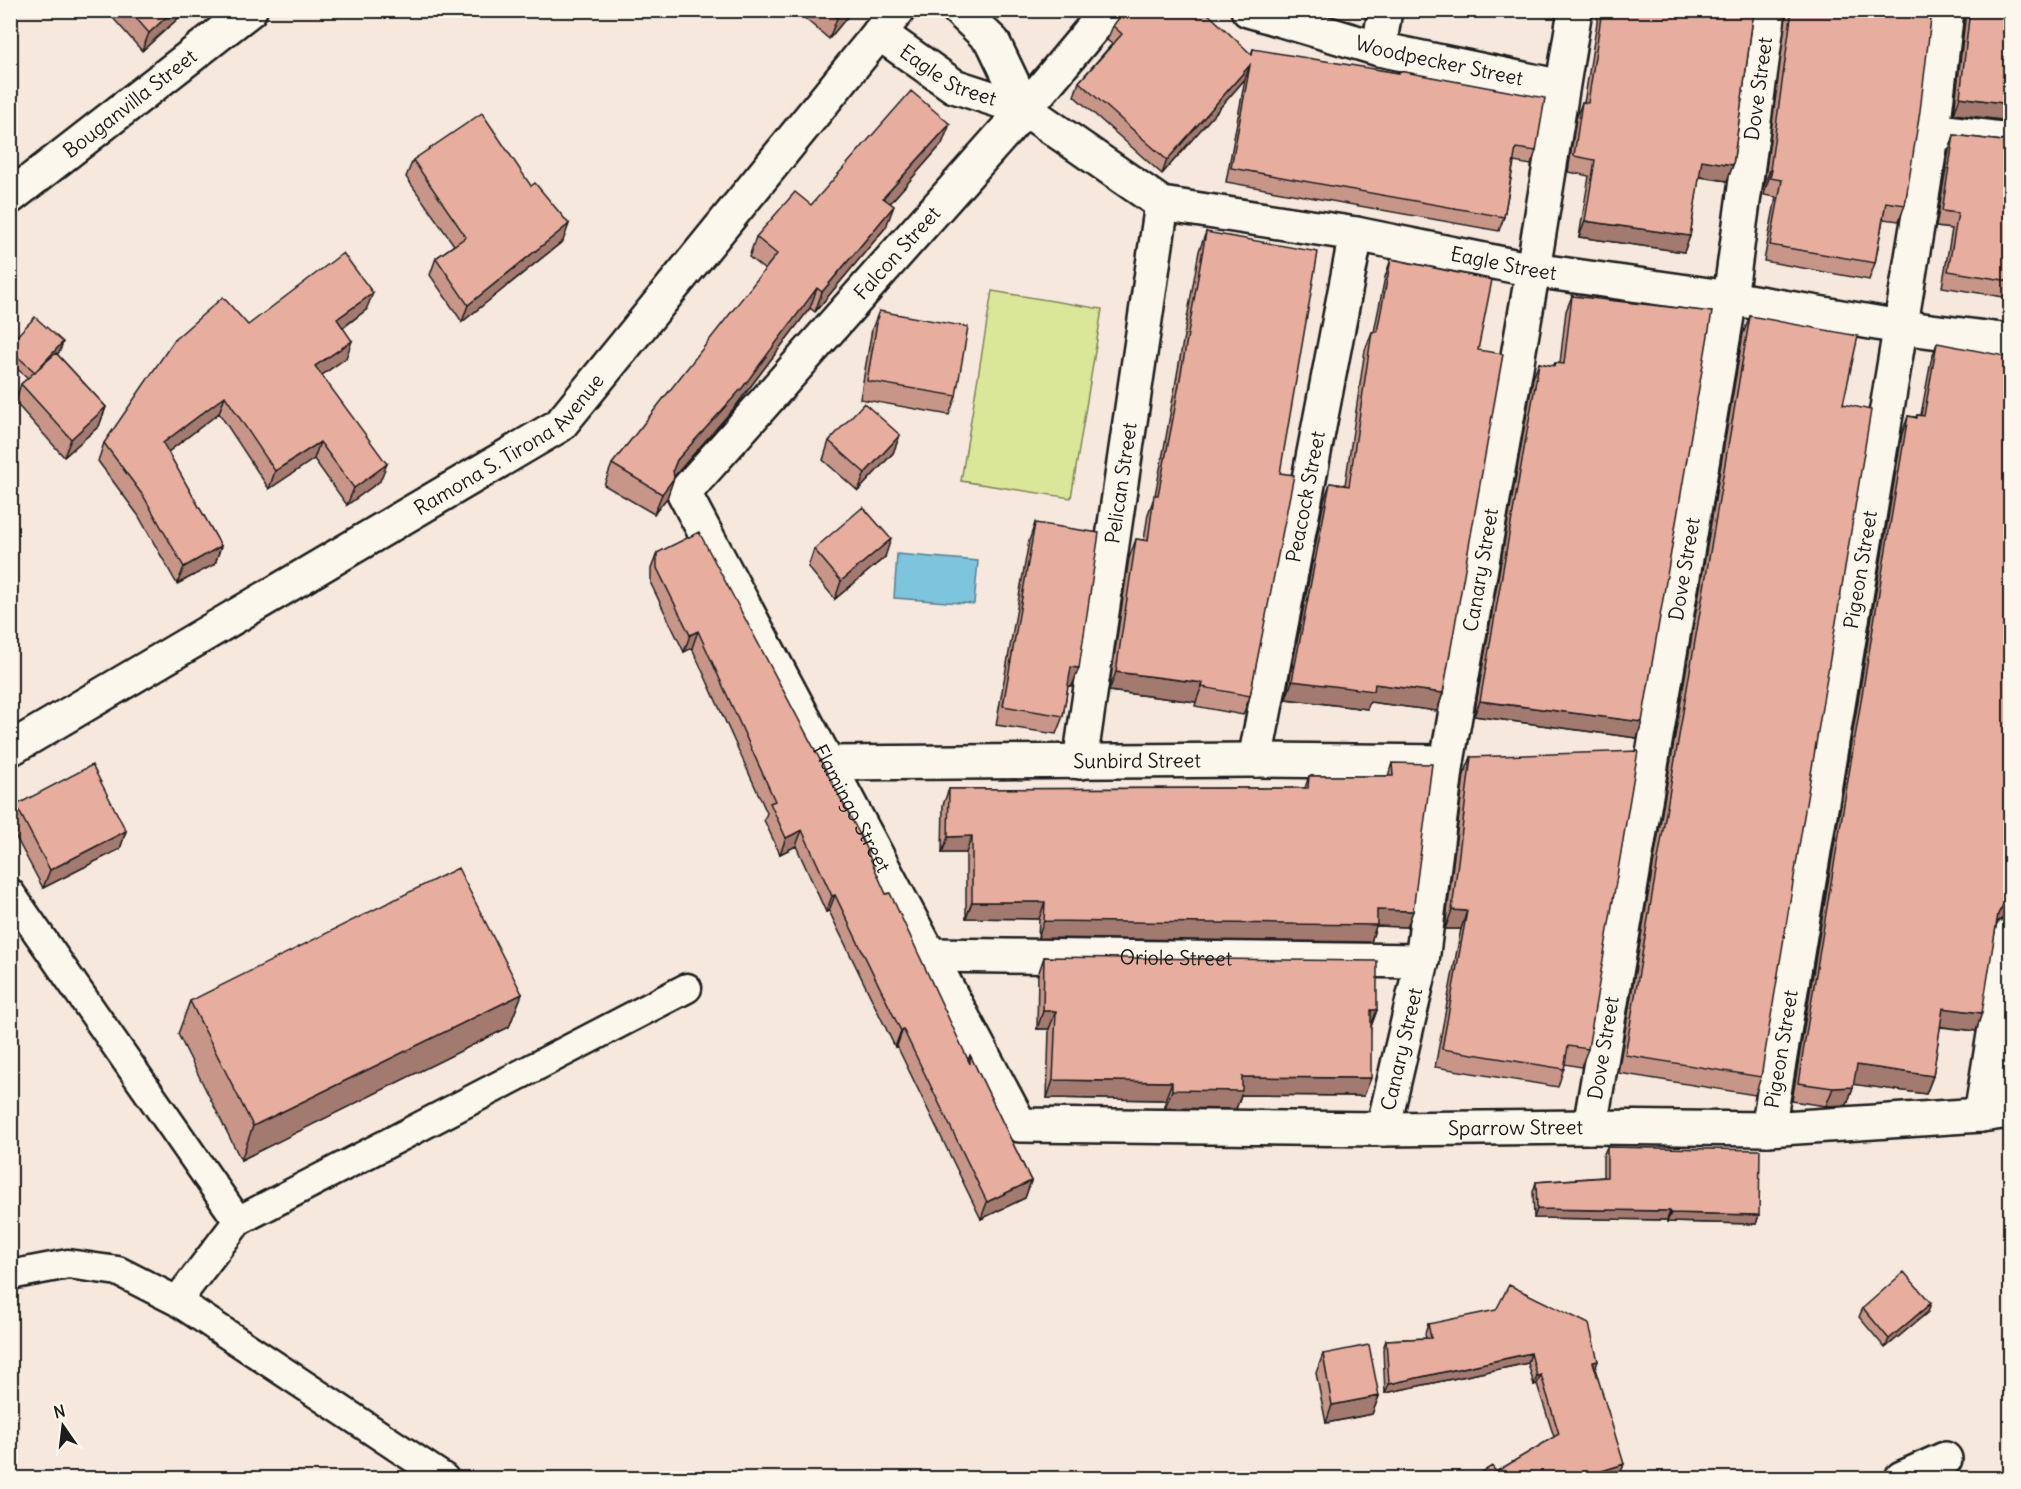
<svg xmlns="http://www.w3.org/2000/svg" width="2021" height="1489" viewBox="0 0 2021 1489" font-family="Delius,sans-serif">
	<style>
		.green { fill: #dae698; stroke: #7b815a; stroke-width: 1.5 }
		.water { fill: #7dc4dd; stroke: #568190; stroke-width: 1.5 }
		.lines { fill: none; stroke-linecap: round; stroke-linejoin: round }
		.lane-casing { stroke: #1c1c1c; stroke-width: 33 }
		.street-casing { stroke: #1c1c1c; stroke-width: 38 }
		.secondary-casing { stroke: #1c1c1c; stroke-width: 38 }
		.lane { stroke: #fbf7ec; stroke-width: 28 }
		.street { stroke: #fbf7ec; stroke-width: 33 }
		.secondary { stroke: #fbf7ec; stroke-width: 33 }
		.wall { fill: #c79689; stroke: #1c1c1c; stroke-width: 1.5 }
		.shaded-wall { fill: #a27a6f; stroke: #1c1c1c; stroke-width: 1.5 }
		.building { fill: #e7ae9f; stroke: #1c1c1c; stroke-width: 1.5 }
		.labels { text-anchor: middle; stroke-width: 6; stroke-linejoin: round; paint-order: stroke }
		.street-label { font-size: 20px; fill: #1c1c1c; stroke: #fbf7ec }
	</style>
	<rect width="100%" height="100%" fill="#f7e8dd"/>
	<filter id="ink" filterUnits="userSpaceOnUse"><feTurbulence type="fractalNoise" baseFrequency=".0167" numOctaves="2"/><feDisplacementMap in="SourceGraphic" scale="12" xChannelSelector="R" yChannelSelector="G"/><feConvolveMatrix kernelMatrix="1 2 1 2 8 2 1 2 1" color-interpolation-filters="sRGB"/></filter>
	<g filter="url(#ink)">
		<!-- green -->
		<path class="green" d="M992 291 1102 309 1071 498 961 481Z"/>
		<!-- water -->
		<path class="water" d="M897 554 978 561 974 604 894 598Z"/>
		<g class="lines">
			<defs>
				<path id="lane" d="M10 893 238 1221
					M10 1275 68 1264 118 1271 177 1301 444 1478
					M177 1301 238 1221 687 988"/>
				<g id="street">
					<path d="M959 10 993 42 1025 109"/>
					<path id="s1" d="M1108 10 1025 109 684 493 1020 1125 1383 1129 1590 1127 1768 1129 1981 1115 2010 1111"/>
					<path id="s2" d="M1248 10 1379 49 1562 87"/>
					<path id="s3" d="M879 33 954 86 1025 109 1162 204 1356 234 1533 270 1730 298 1900 327 2010 341"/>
					<path d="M1379 49 1385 10"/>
					<path d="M1933 130 2010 140"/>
					<path id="s4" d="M10 197 250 10"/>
					<path id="s5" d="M1255 760 1356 234"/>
					<path id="s6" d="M1080 762 1162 204"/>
					<path id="s7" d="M828 763 1255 760 1447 762"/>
					<path id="s8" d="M930 955 1422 961"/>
					<path d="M1981 1115 2010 935"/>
					<path id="s9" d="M1590 1127 1730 298 1769 10"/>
					<path id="s10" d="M1383 1129 1422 961 1447 762 1533 270 1575 10"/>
					<path id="s11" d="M1768 1129 1933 130 1947 10"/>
					<path d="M1902 1478 1945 1459"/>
				</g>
				<g id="secondary">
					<path id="s12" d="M10 749 560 425 898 10"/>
				</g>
			</defs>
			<!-- lane casing -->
			<use href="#lane" class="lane-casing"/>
			<!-- street casing -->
			<use href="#street" class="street-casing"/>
			<!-- secondary casing -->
			<use href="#secondary" class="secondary-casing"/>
			<!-- lane -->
			<use href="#lane" class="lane"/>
			<!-- street -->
			<use href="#street" class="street"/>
			<!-- secondary -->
			<use href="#secondary" class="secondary"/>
		</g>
		<!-- wall -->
		<path class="wall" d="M106 10H185L183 14 142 51Z
			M795 10H853L829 39Z
			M1075 10H1083L1080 15Z
			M1599 10H1754L1733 165 1727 181 1699 177 1690 236 1684 252 1579 237 1589 176 1568 172 1576 119 1582 102 1584 103Z
			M1787 10H1932L1905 205 1899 221 1883 219 1875 263 1869 280 1764 261 1776 197 1764 195 1766 187 1764 186Z
			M1965 10H2010L1954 114 1966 12Z
			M1113 26 1251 54 1253 49 1536 151 1531 165 1514 162 1504 217 1499 231 1226 182 1245 79 1162 174 1074 96 1079 82 1112 44 1107 40Z
			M1954 135 2010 142V298L1942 287 1952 229 1936 227 1949 151Z
			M942 144 890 203 886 227 815 312 810 308 735 407 674 476 667 498 654 514 604 485 612 464 765 270 749 257 756 237 811 205Z
			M413 160 563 241 462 322 430 275 436 258 454 245 406 177Z
			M1206 232 1280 473 1250 696 1243 715 1195 706 1196 702 1109 691 1129 558 1136 539 1144 540 1148 514 1155 495 1165 443 1199 251Z
			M1391 259 1478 350 1443 693 1437 711 1370 702 1367 709 1286 699 1324 501 1330 483 1345 485 1365 350 1372 332H1374L1385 277Z
			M1572 296 1637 738 1474 716 1533 378 1539 363 1553 366 1555 363H1560L1566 311Z
			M366 310 343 328 346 358 322 375 380 481 347 505 314 459 269 489 219 413 168 452 221 546 215 564 177 584 138 515 98 461 104 443 248 325Z
			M879 311 956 396 949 415 860 399 872 329Z
			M1750 316 1843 404 1761 1077 1755 1095 1618 1073 1743 334Z
			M10 343 60 351 57 354 106 407 99 426 64 457 15 402 21 384 28 378 10 363Z
			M1937 343 2004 917 1997 922 1976 1031 1940 1027 1933 1076 1926 1094 1854 1084 1847 1105 1826 1106 1792 1101 1902 434 1908 416 1916 417 1917 415H1921L1931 361Z
			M900 435 893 453 858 491 823 460 829 441Z
			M1035 523 1072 686H1068L1063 716 1056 734 996 725 1029 541Z
			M814 549 885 557 835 599 808 567Z
			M657 553 886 894 968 1060 970 1055 1031 1181 1025 1198 981 1219 897 1046 895 1047 829 911 826 912 796 846 780 854 764 820 767 813 692 648 684 652 651 584V569Z
			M1471 757 1588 1049 1581 1067 1565 1064 1558 1087 1435 1067 1461 929H1445L1464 775Z
			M1392 763 1413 911 1407 927 1376 926 1371 942 1038 938 1039 919 966 918V853H942L943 805 949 789 1305 788 1309 776H1388Z
			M16 805 126 831 120 849 43 888 10 826V819Z
			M1044 957 1377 1010 1371 1027 1364 1096 1241 1095 1236 1109 1165 1108V1100L1047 1098 1049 1029H1037L1038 975Z
			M522 994 509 1027 241 1160 178 1034 190 1001Z
			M1607 1147 1759 1215 1756 1224 1667 1222V1220L1534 1218 1533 1192 1536 1182 1603 1177V1156Z
			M1863 1308 1928 1312 1885 1348 1859 1317Z
			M1428 1324 1595 1369 1621 1473 1603 1479H1471L1496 1472 1554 1437 1537 1384 1534 1385 1528 1363 1385 1393 1383 1349 1386 1340 1426 1338 1425 1334Z
			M1323 1354 1379 1396 1372 1414 1326 1423 1316 1373Z"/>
		<!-- shaded-wall -->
		<path class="shaded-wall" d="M174 10H185L183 14 142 51 149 33Z
			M843 10H853L829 39 837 18Z
			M1250 65 1245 79 1162 174 1167 160Z
			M1960 97 2010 104V121L1954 114Z
			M950 124 942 144 876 219 883 198Z
			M1702 160 1733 165 1727 181 1696 176Z
			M1770 170H1772L1766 187 1764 186Z
			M894 206 886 227 815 312 822 292Z
			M1585 221 1690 236 1684 252 1579 237Z
			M569 224 563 241 462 322 468 305Z
			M817 288 810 308 735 407 670 481 674 478 667 498 654 514 662 494 677 460Z
			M373 293 366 310 330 337 337 319Z
			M352 341 346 358 309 384 315 366Z
			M63 342 60 351 31 381 35 372Z
			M225 396 219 413 156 461 163 443Z
			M106 407 99 426 64 457 71 439Z
			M900 435 893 453 858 491 865 473Z
			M320 442 314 459 269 489 275 471Z
			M387 464 380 481 347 505 354 488Z
			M891 539 885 557 835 599 841 581Z
			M221 546 215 564 177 584 184 567Z
			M698 631 692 648 684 652 690 635Z
			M1071 667 1079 668 1072 686 1065 685Z
			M1116 672 1203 683 1196 702 1109 691Z
			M1292 681 1375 684 1443 693 1437 711 1370 702 1367 709 1286 699Z
			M1480 701 1642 722 1637 738 1474 716Z
			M802 830 796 846 780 854 786 838Z
			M126 831 120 849 43 888 50 870Z
			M972 836 966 853H942L948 837Z
			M835 895 829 911 826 912 832 896Z
			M2010 899V917H2004L1996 923 1998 914 2003 905Z
			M972 902H1045L1039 919 966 918Z
			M1377 910 1413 911 1407 927 1376 926 1371 942 1038 938 1044 921Z
			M1452 910 1467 911 1461 929H1445Z
			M522 994 509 1027 241 1160 253 1126Z
			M1943 1008 1982 1013 1976 1031 1936 1026Z
			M1371 1010H1377L1370 1028Z
			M1043 1011H1056L1049 1029H1037Z
			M903 1029 897 1046 895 1047 901 1031Z
			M1857 1065 1933 1076 1926 1094 1850 1084Z
			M1242 1077 1371 1078 1364 1096 1241 1095 1236 1109 1165 1108 1172 1090Z
			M1053 1080 1172 1082 1165 1100 1047 1098Z
			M1853 1087 1847 1105 1826 1106 1833 1088Z
			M1031 1181 1025 1198 981 1219 987 1202Z
			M1537 1209 1670 1211 1667 1220 1534 1218Z
			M1671 1213 1759 1215 1756 1224 1667 1222Z
			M1931 1303 1928 1312 1885 1348 1889 1339Z
			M1531 1353 1528 1363 1385 1393 1389 1384Z
			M1598 1361 1595 1370 1593 1362Z
			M1541 1375 1537 1384 1534 1385 1537 1376Z
			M1379 1396 1372 1414 1326 1423 1332 1405Z
			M1624 1464 1621 1473 1603 1479H1583L1589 1475Z"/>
		<!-- building -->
		<path class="building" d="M129 10H174L149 33Z
			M829 10H843L837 18Z
			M1125 10H1204L1252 55 1253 49 1399 73V71L1545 98 1536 151 1516 148 1504 217 1231 168 1250 65 1167 160 1079 82 1122 34 1113 26Z
			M1602 10H1754L1733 165 1702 160 1690 236 1585 221 1595 160 1574 156 1582 102 1588 103Z
			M1792 10H1932L1920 111 1905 205 1886 202 1875 263 1770 245 1782 180 1770 178 1772 170H1770Z
			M1970 10H2010V104L1960 97Z
			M911 91 950 124 883 198 894 206 822 292 817 288 743 387 677 460 673 470 674 478 662 494 612 464 777 254 756 237 795 192 811 205Z
			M482 113 531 186 535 183 569 224 468 305 436 258 466 237 413 160Z
			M1954 135 2010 142V281L1948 271 1958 213 1942 211Z
			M1206 232 1318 252 1280 473 1294 475 1250 696 1202 687 1203 683 1116 672 1136 539 1148 541 1154 495H1158L1172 424Z
			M343 253 373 293 337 319 352 341 315 366 387 464 354 488 320 442 275 471 225 396 163 443 221 546 184 567 144 497 104 443 175 339 223 297 248 325Z
			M1391 259 1492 280 1478 350 1503 354 1443 693 1375 684 1374 691 1292 681 1330 483 1349 486 1372 332H1377Z
			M1572 296 1712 312 1642 722 1480 701 1539 363 1554 366 1555 363 1564 364Z
			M879 311 968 327 956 396 867 381Z
			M1750 316 1858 336 1843 404 1871 410 1761 1077 1625 1055Z
			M35 317 63 342 35 372 10 350V343Z
			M1937 343 2010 357V899L2003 905 1998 914 1982 1013 1943 1008 1933 1076 1857 1065 1853 1087 1833 1088 1798 1083 1908 416 1917 418V415L1924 416Z
			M56 353 106 407 71 439 21 384Z
			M864 403 900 435 865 473 829 441Z
			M863 507 891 539 841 581 814 549Z
			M1035 523 1099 533 1079 668 1071 667 1063 716 1003 706Z
			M699 532 859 833 886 894 890 893 970 1064V1055L1031 1181 987 1202 903 1029 901 1031 835 895 832 896 802 830 786 838 770 803 775 801 698 631 690 635 657 568V553Z
			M1638 751 1588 1049 1568 1046 1564 1069 1442 1049 1467 911 1452 910 1471 757Z
			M1392 763 1432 764 1413 911 1377 910V925L1044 921 1045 902H972V836L948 837 949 789 1308 788 1309 776H1393Z
			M92 765 126 831 50 870 16 805Z
			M458 868 522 994 253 1126 190 1001Z
			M1044 957 1377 961V1010H1371V1078L1242 1077V1091L1172 1090V1082L1053 1080 1056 1011H1043Z
			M1607 1147 1760 1150 1759 1215 1671 1213 1670 1211 1537 1209 1536 1182 1607 1177Z
			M1904 1272 1931 1303 1889 1339 1863 1308Z
			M1509 1285 1589 1324 1598 1361 1593 1362 1624 1464 1589 1475 1583 1479H1471L1492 1466 1496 1472 1559 1434 1541 1375 1537 1376 1531 1353 1389 1384 1386 1340 1431 1338 1428 1324 1496 1310Z
			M1369 1345 1379 1396 1332 1405 1323 1354Z"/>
	</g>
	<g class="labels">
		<!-- street labels -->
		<g class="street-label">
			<text dy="7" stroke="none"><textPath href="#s2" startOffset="198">Woodpecker Street</textPath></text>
			<text dy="7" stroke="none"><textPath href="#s3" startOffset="82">Eagle Street</textPath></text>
			<text dy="7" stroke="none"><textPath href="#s9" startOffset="1052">Dove Street</textPath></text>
			<text dy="7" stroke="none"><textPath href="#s4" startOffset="152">Bouganvilla Street</textPath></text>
			<text transform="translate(897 253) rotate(-48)" y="7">Falcon Street</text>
			<text dy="7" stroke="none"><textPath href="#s3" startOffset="680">Eagle Street</textPath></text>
			<text dy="7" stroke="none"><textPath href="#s12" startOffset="586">Ramona S. Tirona Avenue</textPath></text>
			<text dy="7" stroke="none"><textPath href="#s6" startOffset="282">Pelican Street</textPath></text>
			<text dy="7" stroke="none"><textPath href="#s5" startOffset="268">Peacock Street</textPath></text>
			<text dy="7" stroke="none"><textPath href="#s10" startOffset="568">Canary Street</textPath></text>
			<text dy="7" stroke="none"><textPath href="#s9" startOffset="566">Dove Street</textPath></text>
			<text dy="7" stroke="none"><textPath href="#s11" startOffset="567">Pigeon Street</textPath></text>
			<text dy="7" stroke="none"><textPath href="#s7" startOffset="309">Sunbird Street</textPath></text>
			<text dy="7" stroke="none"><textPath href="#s1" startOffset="1000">Flamingo Street</textPath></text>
			<text dy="7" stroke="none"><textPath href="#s8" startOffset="246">Oriole Street</textPath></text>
			<text dy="7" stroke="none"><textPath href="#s10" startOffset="82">Canary Street</textPath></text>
			<text dy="7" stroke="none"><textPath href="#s9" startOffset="80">Dove Street</textPath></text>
			<text dy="7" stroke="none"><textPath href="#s11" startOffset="81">Pigeon Street</textPath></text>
			<text dy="7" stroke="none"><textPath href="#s1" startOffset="1854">Sparrow Street</textPath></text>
		</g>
	</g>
	<!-- margin -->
	<rect width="2021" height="1489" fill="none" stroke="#fbf7ec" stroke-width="36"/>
	<rect x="18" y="18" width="1985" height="1453" fill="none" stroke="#1c1c1c" stroke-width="2" filter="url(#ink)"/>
	<!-- north arrow -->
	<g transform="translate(63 1426) rotate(346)" stroke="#fbf7ec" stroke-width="4.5" paint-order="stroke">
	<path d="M0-4.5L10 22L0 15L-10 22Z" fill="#1c1c1c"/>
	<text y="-9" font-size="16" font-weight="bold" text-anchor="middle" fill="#1c1c1c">N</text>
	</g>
</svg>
